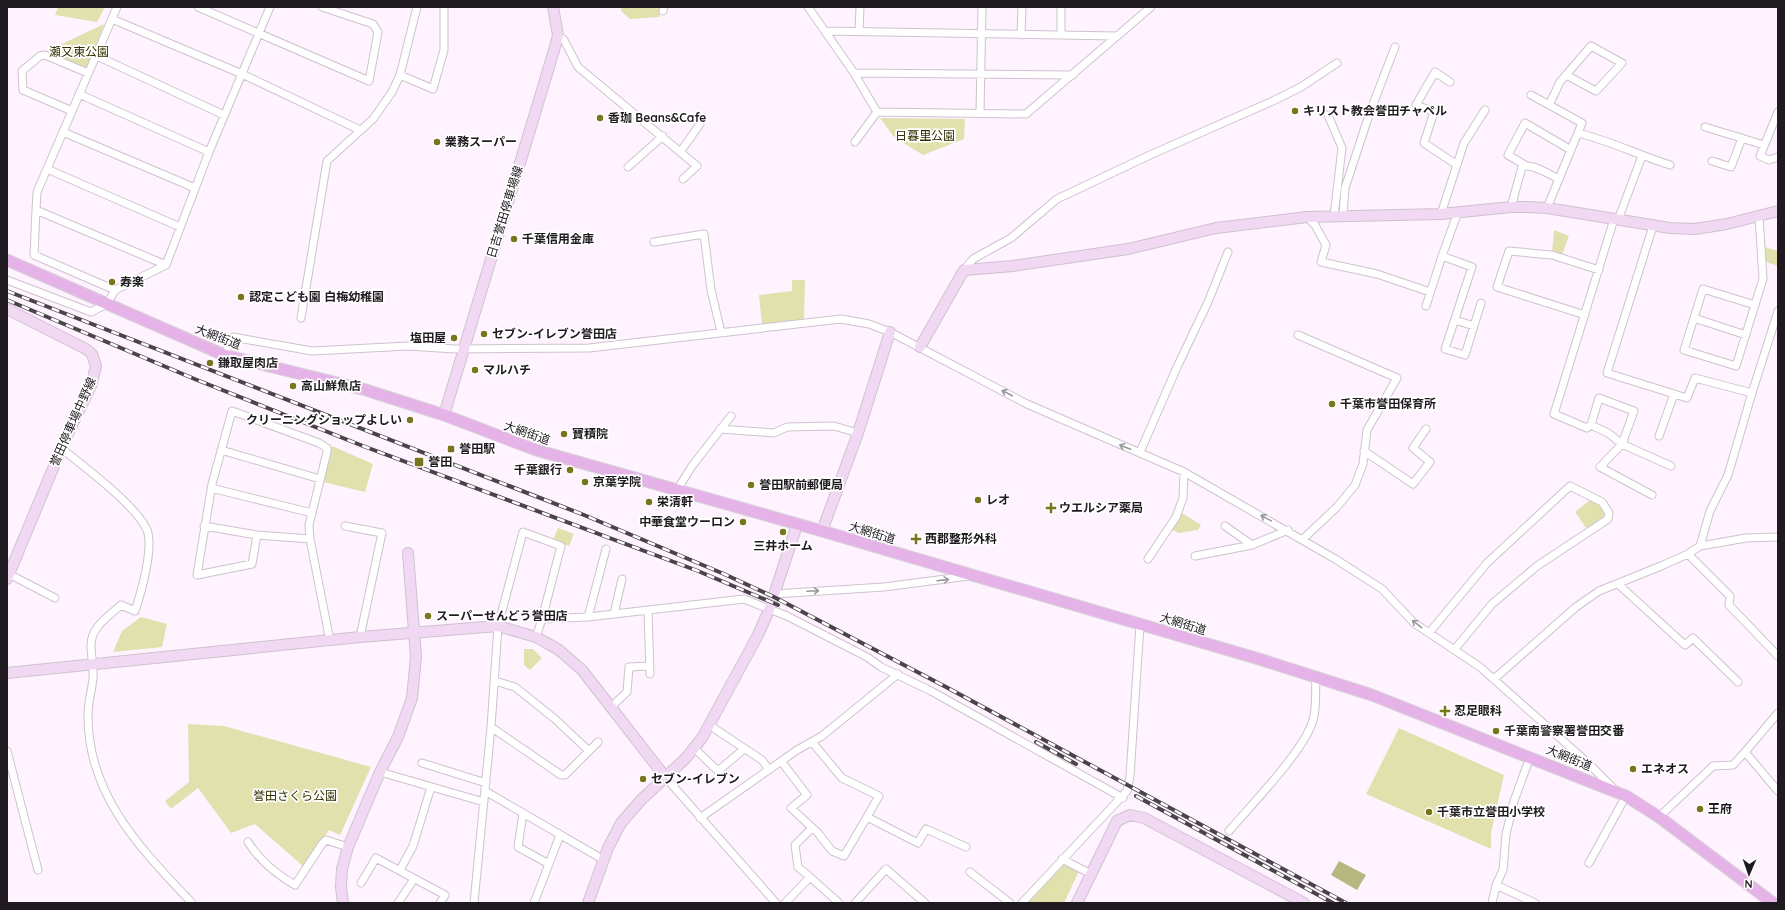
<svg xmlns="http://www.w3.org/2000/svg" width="1785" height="910" viewBox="0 0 1785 910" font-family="Quicksand,'Noto Sans JP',sans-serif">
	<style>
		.green { fill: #e1e1ad }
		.water { fill: #b7b87f }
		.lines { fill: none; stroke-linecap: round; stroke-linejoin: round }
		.street-casing { stroke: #cfc2cf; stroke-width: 9 }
		.secondary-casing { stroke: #cfc2cf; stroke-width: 12 }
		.primary-casing { stroke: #d7d6d7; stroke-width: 13 }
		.street { stroke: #fff; stroke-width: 7 }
		.secondary { stroke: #f2d9f3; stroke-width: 10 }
		.primary { stroke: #e5b3e7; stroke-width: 11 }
		.rail-casing { stroke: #4a444a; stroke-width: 4 }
		.rail { stroke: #fff; stroke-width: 2.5; stroke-dasharray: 8; stroke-linecap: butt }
		.oneway { stroke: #9a989a }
		.poi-dot { fill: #78761c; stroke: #fff; stroke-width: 1.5 }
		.labels { text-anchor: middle; stroke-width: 3.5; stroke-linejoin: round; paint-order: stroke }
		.park-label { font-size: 12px; fill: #323002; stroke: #fff }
		.poi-label { font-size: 12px; font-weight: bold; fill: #1f1a1f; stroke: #fff; text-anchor: start }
		.street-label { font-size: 12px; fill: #1f1a1f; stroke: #fff }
	</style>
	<rect width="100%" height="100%" fill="#fef3ff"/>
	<!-- green -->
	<path class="green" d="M58 7H105L97 22 55 15Z
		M621 7H663L659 17 630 19 621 11Z
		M104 24 88 67 83 70 45 52Z
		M880 118 965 119 964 139 923 155 894 137Z
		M1554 230 1569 236 1562 255 1552 253Z
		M1765 247 1778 251V266L1766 262Z
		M792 280H805L804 320 762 325 759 295 792 291Z
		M332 446 373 464 365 492 323 482Z
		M1590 500C1598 504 1606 508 1605 518L1587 529 1575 512Z
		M1182 513 1201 525 1198 530 1178 533 1171 529Z
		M558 528 574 534 569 546 553 540Z
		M141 617 167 624 162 647 113 652 122 631Z
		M524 649H533L542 658 530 670 524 665Z
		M188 724 224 726 371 767 340 835 329 830 304 867 255 824 231 833 198 788 171 809 165 801 189 782Z
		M1399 728 1504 775 1491 833V849L1366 794Z
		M1064 864 1079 871 1064 903H1026L1060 865Z"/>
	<!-- water -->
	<path class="water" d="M1339 861 1366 875 1357 890 1331 875Z"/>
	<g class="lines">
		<defs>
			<path id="street" d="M117 7 37 192 36 210 166 265
				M198 7 369 81 378 32 373 24 322 7
				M808 7 854 73 877 112
				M663 11 664 7
				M112 19 242 74 360 130
				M825 31 1117 36
				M859 32 860 7
				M558 35 564 40 578 67 697 166 683 179
				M1021 35 1022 7
				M1061 35V7
				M97 56 224 115
				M854 73 1073 75
				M400 75 417 7
				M1450 82 1435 72 1416 105 1434 112 1424 143 1457 165
				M79 94 209 152
				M1531 95 1582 123 1547 208
				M1549 105 1560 82 1591 46 1622 63 1596 91 1566 75
				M72 111 23 90 22 71 40 56 45 55 88 73
				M877 112 1026 114 1151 7
				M1778 112 1760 156 1769 160 1778 157
				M980 113 982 7
				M1328 115 1342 148 1334 216
				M1705 127 1764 145
				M63 132 195 188
				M1578 133C1610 141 1639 155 1670 165
				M855 142 877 112
				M681 151 700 124
				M1712 161 1731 167 1742 138
				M1525 165 1508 155 1525 123 1571 150
				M628 167 663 136
				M47 169 180 227
				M1511 207 1522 167C1531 162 1550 175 1559 179
				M36 210 34 255 115 290
				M1458 212 1442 256 1472 267 1445 349 1465 355 1481 303
				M1441 214 1464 143 1485 110
				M1343 215 1345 188 1370 112 1395 47
				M1307 217 1315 225 1326 245 1321 262 1377 274 1430 292
				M1614 219 1554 414 1587 428 1591 425 1599 398 1634 411 1622 444 1600 467 1652 495
				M1618 220 1642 156
				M1653 226 1607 373 1687 398 1695 378 1752 393 1778 311
				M654 242 704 234 711 290 721 332
				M964 270 973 259 1011 238 1057 199 1150 155 1275 100 1301 87 1337 63
				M7 280 91 312 107 304 115 290 166 265 209 152 270 7
				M1755 305 1703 289 1684 350 1736 366 1763 279 1759 216
				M1426 306 1442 256
				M1585 315 1497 287 1509 251 1552 255 1599 270
				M301 318 327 161 373 119 392 92 400 75 433 89 444 50V7
				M1694 318 1746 335
				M1455 320 1474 326
				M1298 335 1397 378 1367 430 1363 464 1355 485 1337 507 1303 539
				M224 355 233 337 312 351 408 346 455 349 589 348 841 319 869 324 890 332 1027 404 1184 472 1337 560 1382 589 1414 623 1480 667 1587 762 1614 789
				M1591 425 1608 433 1622 444 1671 466
				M720 429 774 433 787 427 834 426 858 433
				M1659 436 1674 394
				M61 448C84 467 136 505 147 530 154 548 141 593 135 611L121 605C109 616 91 627 91 645 91 656 94 667 93 678 92 690 88 702 88 714 87 795 141 849 192 903
				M221 450 320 479
				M1364 451 1413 484 1430 462 1413 448 1426 429
				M1140 452 1178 365 1208 302 1228 252
				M211 488 312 513
				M677 490 692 466 731 416
				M204 526 257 535 310 539
				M345 526 382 533 360 637
				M1225 526 1252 545
				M257 535 252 564 197 575 212 484 232 411 319 443 327 448V452L309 525 310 539 330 641
				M1700 546 1710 511 1728 475 1752 393
				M1688 554 1730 596 1729 605 1778 656
				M1195 556 1252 545 1288 530
				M1148 559 1176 517 1183 498 1184 472
				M7 573 55 598
				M1618 584 1685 645 1693 638 1738 682
				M774 594 884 587 969 576
				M648 611 650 674
				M614 614 622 579
				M588 617 606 549
				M1429 633 1487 563 1570 486 1602 502 1609 513 1608 519 1537 566 1492 604 1454 650
				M536 637 542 619 588 617 744 599 787 616 867 657 881 667 931 691 1123 798
				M1494 679 1576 607 1599 591 1661 566 1688 554 1700 546 1746 538 1778 537
				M495 681 515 687 555 719 589 751
				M611 707 627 692 629 667 649 666
				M1778 713 1745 752 1778 791
				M709 725 762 760 769 770
				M491 727 561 775H565L598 742
				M812 742 842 778 879 796 867 817
				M694 748 718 771 744 749
				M7 751 38 870
				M781 761 807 795 791 808 818 833 832 851 844 856 867 817 918 843 926 829 966 847
				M422 763 486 783
				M380 772 484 802
				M666 778 776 903
				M485 791 604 860
				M523 813 518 847 549 864
				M1659 817 1713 766 1733 765 1745 752
				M700 818 797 750 822 736 898 674
				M1229 831C1251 805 1305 750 1313 720 1317 706 1315 691 1316 677
				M248 842C260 861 276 874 295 885L322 844 326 840 348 847
				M1062 859 1091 874
				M1589 863 1626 796
				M400 870 413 846 431 787
				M970 872 1010 903
				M810 877 798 867 795 845 812 828
				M361 883 376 858 445 895 440 903
				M1496 885 1535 903
				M398 903 414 879
				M474 903 491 727 498 626 523 532 561 546 542 619
				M534 903 560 835
				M785 903 810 877 839 903
				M855 903 886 869 925 903
				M1022 903 1127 791 1130 776 1140 625
				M1492 903 1496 885 1503 870 1506 834 1514 801 1530 757"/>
			<path id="secondary" d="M7 309 86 349 92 354 96 366 91 386 64 442 7 579
				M920 347 964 270 1013 266 1128 249 1216 228 1307 217 1441 214 1511 207H1528L1547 208 1670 228 1695 229 1727 224 1778 211
				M444 415 555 47 558 35 553 7
				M822 531 858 433 890 332
				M7 673 360 637 498 626 536 637 547 643 559 650 582 670 666 778
				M343 903 341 887 342 869 348 847 380 772 398 737 412 698 416 657 408 553
				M588 903 608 848 621 823 641 800 686 758 702 738 758 635 769 610 797 525
				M1077 903 1117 821 1130 815 1144 818 1304 903"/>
			<path id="primary" d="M7 260 224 355 366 390 444 415 536 450 822 531 1259 659 1372 695 1626 796 1659 817 1773 903"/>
		</defs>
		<!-- street casing -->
		<use href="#street" class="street-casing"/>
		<!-- secondary casing -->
		<use href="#secondary" class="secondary-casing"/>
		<!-- primary casing -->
		<use href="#primary" class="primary-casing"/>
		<!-- street -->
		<use href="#street" class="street"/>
		<!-- secondary -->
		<use href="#secondary" class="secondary"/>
		<!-- primary -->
		<use href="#primary" class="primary"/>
		<defs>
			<path id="rail" d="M7 291 584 515 724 574 774 597 946 687 1346 903
				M7 300 197 380 363 446 698 571 778 605
				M1036 742 1076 764
				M1136 796 1333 903"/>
		</defs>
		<!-- rail casing -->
		<use href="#rail" class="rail-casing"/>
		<!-- rail -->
		<use href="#rail" class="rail"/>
	</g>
	<!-- one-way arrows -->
	<defs><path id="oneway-shaft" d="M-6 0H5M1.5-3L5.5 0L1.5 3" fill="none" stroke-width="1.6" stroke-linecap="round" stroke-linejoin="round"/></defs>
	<g class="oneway">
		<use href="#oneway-shaft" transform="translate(1007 393) rotate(-152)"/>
		<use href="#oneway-shaft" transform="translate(1125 447) rotate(-159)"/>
		<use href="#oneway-shaft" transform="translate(1266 518) rotate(-151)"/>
		<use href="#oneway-shaft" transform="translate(943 580) rotate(-7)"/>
		<use href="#oneway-shaft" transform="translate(813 591) rotate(-3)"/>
		<use href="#oneway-shaft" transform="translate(1417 624) rotate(-142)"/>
	</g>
	<!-- markers -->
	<g class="poi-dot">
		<circle cx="1295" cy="111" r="4"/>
		<circle cx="600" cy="118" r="4"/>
		<circle cx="437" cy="142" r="4"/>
		<circle cx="514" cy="239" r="4"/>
		<circle cx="112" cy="282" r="4"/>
		<circle cx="241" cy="297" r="4"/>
		<circle cx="484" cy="334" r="4"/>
		<circle cx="454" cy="338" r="4"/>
		<circle cx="210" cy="363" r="4"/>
		<circle cx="475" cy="370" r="4"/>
		<circle cx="293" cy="386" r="4"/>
		<circle cx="1332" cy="404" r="4"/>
		<circle cx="410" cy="420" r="4"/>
		<circle cx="564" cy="434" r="4"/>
		<rect x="447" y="445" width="8" height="8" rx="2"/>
		<rect x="414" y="457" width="10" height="10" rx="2"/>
		<circle cx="570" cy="470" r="4"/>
		<circle cx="585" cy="482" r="4"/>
		<circle cx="751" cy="485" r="4"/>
		<circle cx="978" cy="500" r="4"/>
		<circle cx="649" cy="502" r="4"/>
		<path d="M1049 502h4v4h4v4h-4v4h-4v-4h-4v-4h4z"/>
		<circle cx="743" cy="522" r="4"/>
		<circle cx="783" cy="532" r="4"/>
		<path d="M914 533h4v4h4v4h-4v4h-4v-4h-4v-4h4z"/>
		<circle cx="428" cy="616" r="4"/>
		<path d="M1443 705h4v4h4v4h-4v4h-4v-4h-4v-4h4z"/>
		<circle cx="1496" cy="731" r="4"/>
		<circle cx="1633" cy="769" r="4"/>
		<circle cx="643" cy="779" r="4"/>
		<circle cx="1700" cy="809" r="4"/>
		<circle cx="1429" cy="812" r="4"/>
	</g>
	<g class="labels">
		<!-- park labels -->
		<g class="park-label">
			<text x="79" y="56">瀬又東公園</text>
			<text x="925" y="140">日暮里公園</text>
			<text x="295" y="800">誉田さくら公園</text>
		</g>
		<!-- poi labels -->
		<g class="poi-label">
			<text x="1303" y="115">キリスト教会誉田チャペル</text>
			<text x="608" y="122">香珈 Beans&amp;Cafe</text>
			<text x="445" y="146">業務スーパー</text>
			<text x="522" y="243">千葉信用金庫</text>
			<text x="120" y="286">寿楽</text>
			<text x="249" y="301">認定こども園 白梅幼稚園</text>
			<text x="492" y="338">セブン-イレブン誉田店</text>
			<text x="446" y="342" text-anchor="end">塩田屋</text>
			<text x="218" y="367">鎌取屋肉店</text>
			<text x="483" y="374">マルハチ</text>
			<text x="301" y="390">高山鮮魚店</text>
			<text x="1340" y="408">千葉市誉田保育所</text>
			<text x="402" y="424" text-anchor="end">クリーニングショップよしい</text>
			<text x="572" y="438">寶積院</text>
			<text x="459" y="453">誉田駅</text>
			<text x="428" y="466">誉田</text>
			<text x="562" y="474" text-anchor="end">千葉銀行</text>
			<text x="593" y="486">京葉学院</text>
			<text x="759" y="489">誉田駅前郵便局</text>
			<text x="986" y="504">レオ</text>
			<text x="657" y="506">栄清軒</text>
			<text x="1059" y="512">ウエルシア薬局</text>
			<text x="735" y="526" text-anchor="end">中華食堂ウーロン</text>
			<text x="925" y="543">西郡整形外科</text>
			<text x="783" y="550" text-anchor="middle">三井ホーム</text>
			<text x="436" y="620">スーパーせんどう誉田店</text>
			<text x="1454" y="715">忍足眼科</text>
			<text x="1504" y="735">千葉南警察署誉田交番</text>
			<text x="1641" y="773">エネオス</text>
			<text x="651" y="783">セブン-イレブン</text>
			<text x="1708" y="813">王府</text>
			<text x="1437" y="816">千葉市立誉田小学校</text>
		</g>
		<!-- street labels -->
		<g class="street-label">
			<text transform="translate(505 212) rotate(-73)" y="4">日吉誉田停車場線</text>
			<text transform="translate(218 337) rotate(21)" y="4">大網街道</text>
			<text transform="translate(73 422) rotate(-66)" y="4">誉田停車場中野線</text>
			<text transform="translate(527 433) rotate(19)" y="4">大網街道</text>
			<text transform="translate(872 533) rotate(17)" y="4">大網街道</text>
			<text transform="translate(1183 624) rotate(17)" y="4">大網街道</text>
			<text transform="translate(1569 758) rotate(22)" y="4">大網街道</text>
		</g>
	</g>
	<!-- border -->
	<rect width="1785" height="910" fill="none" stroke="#1f1a1f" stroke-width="16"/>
	<!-- north arrow -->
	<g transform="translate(1749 874) rotate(182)" stroke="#ffffff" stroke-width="3" paint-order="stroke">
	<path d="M0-3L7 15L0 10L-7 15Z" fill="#1f1a1f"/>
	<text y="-6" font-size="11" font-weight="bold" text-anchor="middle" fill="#1f1a1f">N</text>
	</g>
</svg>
